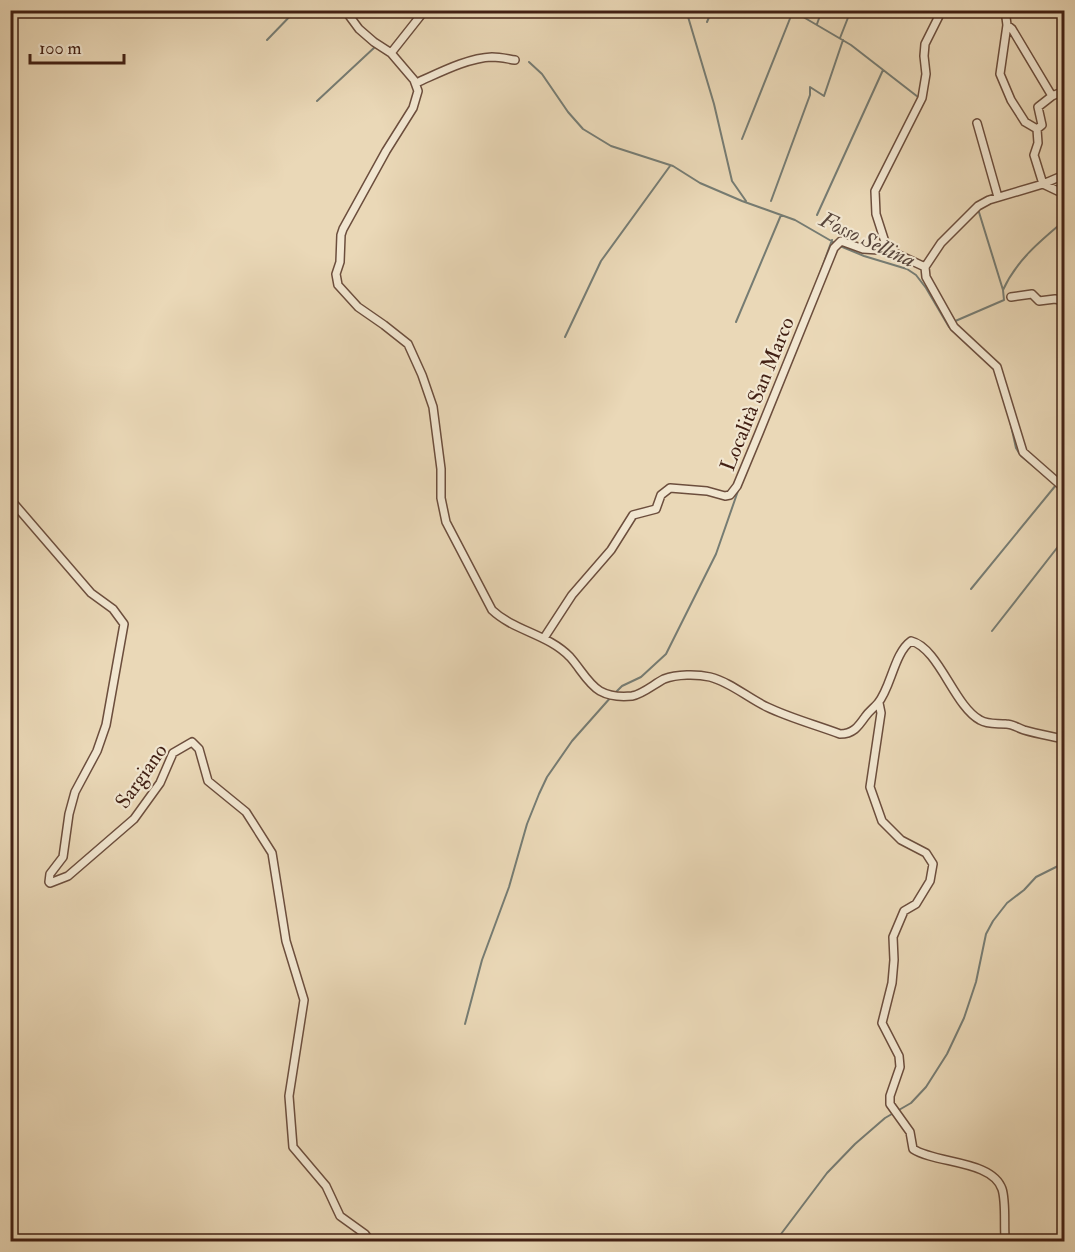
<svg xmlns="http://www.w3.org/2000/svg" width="1075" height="1252" viewBox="0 0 1075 1252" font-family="'IM FELL Double Pica',serif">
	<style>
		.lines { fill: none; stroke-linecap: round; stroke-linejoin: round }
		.stream { stroke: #767c73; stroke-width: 2 }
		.minor-casing { stroke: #6c4e3d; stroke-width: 10 }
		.minor { stroke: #f1e6d0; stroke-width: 7 }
		.labels { text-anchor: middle; stroke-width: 4.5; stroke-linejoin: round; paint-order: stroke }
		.street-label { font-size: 21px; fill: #422014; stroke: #f1e6d0 }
		.water-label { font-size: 22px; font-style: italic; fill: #58463c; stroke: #f1e6d0 }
	</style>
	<rect width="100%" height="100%" fill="#ead8b7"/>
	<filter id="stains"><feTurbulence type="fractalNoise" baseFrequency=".00333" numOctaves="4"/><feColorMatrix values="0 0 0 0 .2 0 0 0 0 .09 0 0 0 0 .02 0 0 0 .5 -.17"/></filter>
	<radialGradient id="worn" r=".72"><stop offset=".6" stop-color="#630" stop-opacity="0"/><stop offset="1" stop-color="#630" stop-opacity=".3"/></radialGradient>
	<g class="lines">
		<!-- stream -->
		<path class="stream" d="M686 10 714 104 732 181 746 201
			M793 11 851 45 918 97
			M707 22 712 10
			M817 24 822 10
			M840 38 851 10
			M267 40 296 10
			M529 62 542 74 568 112 583 129 611 146 673 166 700 183 742 201 795 220 840 246 864 256 907 269 916 275 926 288 949 327 984 359
			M317 101 376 46
			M742 139 793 11
			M771 201 810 95V87L824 96 843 40
			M817 215 883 70
			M816 284 832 240
			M1003 290C1016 261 1040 241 1064 221
			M736 322 781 215
			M953 322 1004 300 1003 290 978 209
			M565 337 601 261 670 166
			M1010 421 1016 448 1021 456 1055 484
			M971 589 1056 485
			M992 631 1064 539
			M615 693 622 686 641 677 666 654 716 554 739 488
			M465 1024 482 960 509 887 527 824 539 794 547 777 572 741 611 697
			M775 1242 827 1173 855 1144 885 1118 911 1103 926 1087 947 1054 964 1018 976 982 986 934 993 921 1007 903 1024 890 1036 877 1060 865 1064 857"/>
		<defs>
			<path id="minor" d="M345 10 359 29 374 42 391 53 414 80 418 91 413 108 386 151 343 229 341 235 340 262 336 274 338 285 358 307 384 325 408 344 422 375 433 407 441 469V498L446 522 492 610C514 631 548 634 570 657 580 668 588 684 600 691 609 696 622 697 632 696 643 694 654 684 664 679 677 674 697 674 710 677 730 682 748 698 767 707 790 718 816 725 840 734 853 734 858 727 865 717 869 711 874 708 878 703 891 688 894 653 911 641 939 648 954 706 980 720 988 725 997 723 1006 724 1012 724 1018 728 1024 730 1037 734 1051 736 1064 739
				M1005 10 1007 25 1000 74 1011 100 1025 122 1037 129 1042 125 1038 107 1052 96 1064 91
				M1007 25 1012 29 1052 96
				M391 53 425 10
				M416 83C439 73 467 58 492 57 500 57 508 59 515 60
				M977 123 998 197
				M1037 129 1038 143 1034 155 1043 184 1064 194
				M925 267 897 254 885 242 876 214 875 191 922 98 926 74 924 56 925 44 942 10
				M925 267 926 277 954 327 997 367 1023 452 1064 488
				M925 267 941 243 978 206 989 200 1043 184 1064 175
				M1011 297 1032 294 1039 301 1055 299 1064 301
				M10 499 91 593 113 609 124 624 106 725 97 751 75 792 69 814 63 857 50 874 49 882 50 883 68 876 134 819 160 783 173 753 192 742 199 749 208 781 246 812 272 853 286 941 304 1000 289 1096 293 1147 326 1186 340 1216 365 1234 371 1242
				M544 638 572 595 611 550 633 515 656 509 661 495 670 488 707 491 725 496 730 495 737 486 759 433 834 248 841 241 863 249 879 250 885 242
				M879 703 881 713 870 787 882 821 901 840 926 853 933 864 930 881 916 904 904 911 893 937 894 960 892 983 882 1023 899 1056 900 1067 890 1096V1104L910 1132 913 1149C936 1164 992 1160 1002 1189 1006 1201 1004 1224 1005 1237L1008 1242"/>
		</defs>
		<!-- minor casing -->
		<use href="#minor" class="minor-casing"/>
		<!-- minor -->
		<use href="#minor" class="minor"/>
	</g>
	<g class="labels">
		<!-- street labels -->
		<g class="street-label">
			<text transform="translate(757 394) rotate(-68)" y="7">Località San Marco</text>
			<text transform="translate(141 776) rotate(-55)" y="7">Sargiano</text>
		</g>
		<!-- water labels -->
		<g class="water-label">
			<text transform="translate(868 239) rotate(25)" y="8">Fosso Sellina</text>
		</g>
	</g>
	<!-- margin -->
	<rect width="1075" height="1252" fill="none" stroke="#ead8b7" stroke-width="36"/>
	<rect x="12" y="12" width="1051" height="1228" fill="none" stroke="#422014" stroke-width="3"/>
	<rect x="18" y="18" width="1039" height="1216" fill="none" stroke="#422014" stroke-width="1.5"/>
	<!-- scale -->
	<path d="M30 54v9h94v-9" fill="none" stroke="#422014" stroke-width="3"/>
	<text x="39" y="54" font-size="18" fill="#422014" stroke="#f1e6d0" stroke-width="4.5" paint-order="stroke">100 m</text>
	<rect width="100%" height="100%" filter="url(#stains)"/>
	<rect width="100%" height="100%" fill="url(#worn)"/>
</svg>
